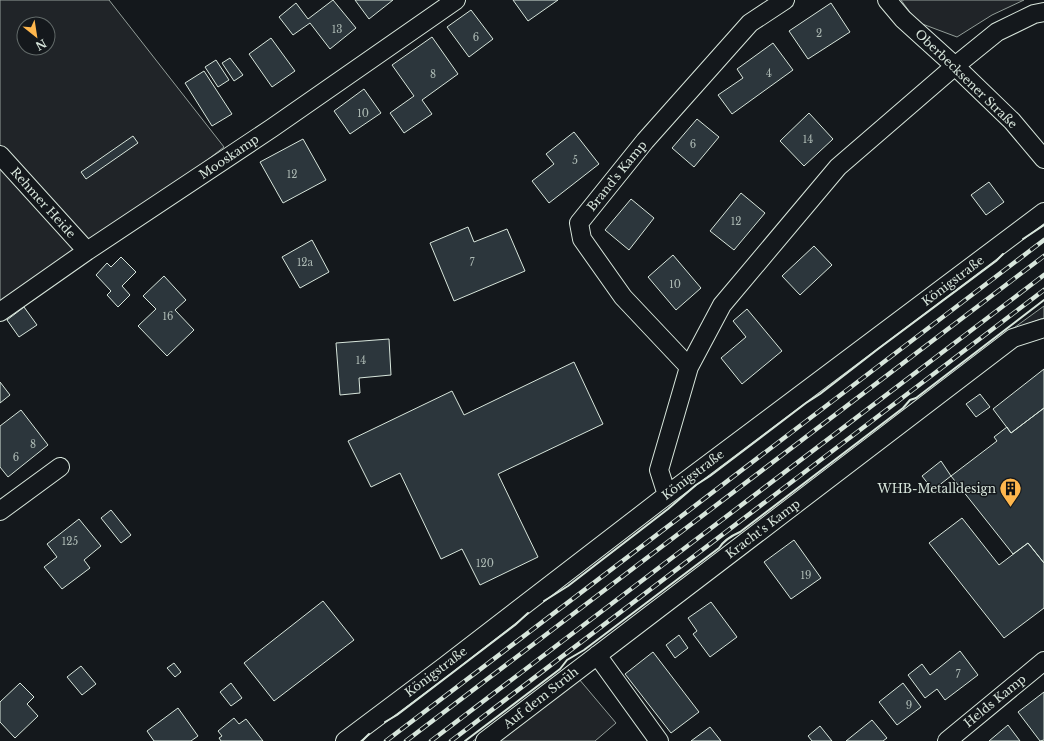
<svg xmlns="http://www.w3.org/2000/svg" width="1044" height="741" viewBox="0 0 1044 741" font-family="'Libre Baskerville',serif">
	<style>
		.green { fill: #202428; stroke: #939e99; fill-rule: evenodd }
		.building { fill: #2c363c; stroke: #d8e6dc }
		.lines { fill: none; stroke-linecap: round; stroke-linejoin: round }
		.minor-casing { stroke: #d8e6dc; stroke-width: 20 }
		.minor { stroke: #14181c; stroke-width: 18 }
		.rail-casing { stroke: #d8e6dc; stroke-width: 4.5 }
		.rail { stroke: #14181c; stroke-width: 3; stroke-dasharray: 9; stroke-linecap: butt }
		.wall { stroke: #d8e6dc; stroke-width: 2 }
		.labels { text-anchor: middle; stroke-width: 3; stroke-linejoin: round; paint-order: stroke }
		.number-label { font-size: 10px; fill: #adbab4 }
		.street-label { font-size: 12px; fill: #d8e6dc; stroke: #14181c }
		.poi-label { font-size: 12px; fill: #d8e6dc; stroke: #14181c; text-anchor: end }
	</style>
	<rect width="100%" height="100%" fill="#14181c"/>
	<!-- green -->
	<path class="green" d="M0 0H109L224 147 188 175 0 303ZM24 24H48V48H24Z
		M901 0H1024L992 15 957 37 917 22Z
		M1044 306V318L1011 330Z
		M568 666 616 723 595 741H473Z"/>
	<!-- building -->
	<path class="building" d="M333 0 356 28 330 49 310 23 293 35 279 17 296 3 308 19Z
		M355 0H393L369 19Z
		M513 0H558L528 21Z
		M831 3 850 32 808 59 789 31Z
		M471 10 493 39 469 57 447 27Z
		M432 37 458 74 422 100 432 114 404 133 390 113 414 96 392 65Z
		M271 38 295 71 272 87 249 54Z
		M773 43 793 70 732 114 718 95 743 78 737 69Z
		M230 58 243 75 234 81 222 63Z
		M216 60 229 80 218 87 205 67Z
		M204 71 232 114 212 126 185 83Z
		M364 89 381 113 350 134 334 111Z
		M809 113 833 139 804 166 780 141Z
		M697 119 719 137 694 167 672 148Z
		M574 132 599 164 549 203 532 181 554 164 546 154Z
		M133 136 138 143 86 179 81 172Z
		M303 139 326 180 283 203 260 162Z
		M989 182 1004 202 986 215 971 195Z
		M741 193 765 213 734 250 710 231Z
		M631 199 654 218 629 250 605 230Z
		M468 227 474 242 507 229 525 271 454 301 430 243Z
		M312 240 329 272 300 288 282 257Z
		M814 246 832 265 800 295 782 276Z
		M673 255 701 288 676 310 648 277Z
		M121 257 136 272 122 286 130 295 118 307 107 295 111 291 96 275 107 263 111 267Z
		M164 276 186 300 175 310 194 330 167 356 138 326 156 309 143 296Z
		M24 307 37 325 19 337 7 320Z
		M747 309 782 351 742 384 721 358 746 337 733 321Z
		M389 339 391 375 359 378 360 393 340 395 336 343Z
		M574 362 603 424 498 474 538 557 480 585 462 549 441 559 400 473 371 487 348 441 452 391 464 415Z
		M1044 369V408L1011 433 993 409Z
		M0 382 10 395 0 403Z
		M980 394 990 407 976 417 966 404Z
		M1044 408V563L1028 543 1013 554 951 476 997 441 994 437 1007 427 1011 433Z
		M21 410 48 445 8 477 0 467V426Z
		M941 461 951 476 933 490 922 476Z
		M111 510 131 535 121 543 101 518Z
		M962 518 999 565 1028 543 1044 563V608L1004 638 929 543Z
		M79 519 101 546 84 560 90 568 62 589 44 567 57 557 47 544Z
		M794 540 821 578 791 599 764 562Z
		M323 601 354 640 274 701 244 663Z
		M711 602 737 637 710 657 693 634 697 631 688 618Z
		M679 635 688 648 675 658 666 645Z
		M960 651 978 675 945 700 937 689 925 698 908 675 922 664 930 675Z
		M653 652 699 712 671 733 625 674Z
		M174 663 181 672 175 677 167 668Z
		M81 666 96 684 82 695 67 677Z
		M20 683 34 697 27 704 38 716 15 738 0 722V702Z
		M231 683 242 698 231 706 220 692Z
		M903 683 921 707 897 725 879 702Z
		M1044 692V740L1040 741 1018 712Z
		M178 708 198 736 191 741H154L147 731Z
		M234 718 239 724 246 719 263 741H221L219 738 222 736 218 731Z
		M872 720 887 738 883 741H846Z
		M1008 725 1020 741H989Z
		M820 726 832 741H812L808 736Z
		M710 727 721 741H691Z"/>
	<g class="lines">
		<defs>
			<path id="minor" d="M887 0 903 19 955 66 1012 121 1044 159
				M0 155 87 251
				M0 312 87 251 272 128 456 0
				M689 367 623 297 582 239 579 223 645 141 750 23 785 0
				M667 495 659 470 689 367 722 305 838 167 955 66 997 32 1034 14 1044 12
				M0 511 60 467
				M597 655 659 741
				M345 741 445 666 667 495 1044 212
				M485 741 1013 338 1044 328
				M947 741 1044 661"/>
		</defs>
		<!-- minor casing -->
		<use href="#minor" class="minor-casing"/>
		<!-- minor -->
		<use href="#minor" class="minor"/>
		<defs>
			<path id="rail" d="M386 741 1044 240
				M406 741 1044 256
				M431 741 1044 275
				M451 741 1044 290"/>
		</defs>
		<!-- rail casing -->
		<use href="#rail" class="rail-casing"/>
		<!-- rail -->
		<use href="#rail" class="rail"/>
		<!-- wall -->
		<path class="wall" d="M1023 239 1044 225
			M544 601 568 586 668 509 696 485 710 476 806 403 820 394 878 349 996 261 1003 254
			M385 722 397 715 515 625 528 613
			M362 741 369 734
			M465 741 560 669 567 660 584 650 719 548C724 540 731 536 740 532L903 408 910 400 916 398 1044 300"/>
	</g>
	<!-- icons -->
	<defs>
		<symbol id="building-pin" viewBox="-11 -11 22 30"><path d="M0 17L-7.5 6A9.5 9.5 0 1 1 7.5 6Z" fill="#ffb74d" stroke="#14181c"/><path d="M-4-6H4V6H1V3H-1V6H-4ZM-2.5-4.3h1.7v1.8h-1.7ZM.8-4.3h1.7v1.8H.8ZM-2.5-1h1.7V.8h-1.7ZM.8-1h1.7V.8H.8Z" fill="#111"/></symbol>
	</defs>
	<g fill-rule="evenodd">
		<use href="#building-pin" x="998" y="476" width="25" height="34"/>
	</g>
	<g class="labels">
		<!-- number labels -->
		<g class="number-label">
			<text x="337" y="33">13</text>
			<text x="819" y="37">2</text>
			<text x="476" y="41">6</text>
			<text x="769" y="77">4</text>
			<text x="433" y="78">8</text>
			<text x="363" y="117">10</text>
			<text x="808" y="143">14</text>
			<text x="693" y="148">6</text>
			<text x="575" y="164">5</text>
			<text x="292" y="178">12</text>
			<text x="736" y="225">12</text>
			<text x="305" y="266">12a</text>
			<text x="472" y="266">7</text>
			<text x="675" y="288">10</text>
			<text x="168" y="320">16</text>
			<text x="361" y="364">14</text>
			<text x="33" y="448">8</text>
			<text x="16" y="461">6</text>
			<text x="70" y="545">125</text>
			<text x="485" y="567">120</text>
			<text x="806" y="579">19</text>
			<text x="958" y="678">7</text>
			<text x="909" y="709">9</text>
		</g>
		<!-- street labels -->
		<g class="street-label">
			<text transform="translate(966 79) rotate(44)" y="4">Oberbecksener Straße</text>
			<text transform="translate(229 157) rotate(-34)" y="4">Mooskamp</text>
			<text transform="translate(617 176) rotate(-51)" y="4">Brand's Kamp</text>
			<text transform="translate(43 203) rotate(48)" y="4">Rehmer Heide</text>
			<text transform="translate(953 281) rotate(-37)" y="4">Königstraße</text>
			<text transform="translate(693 475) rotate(-37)" y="4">Königstraße</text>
			<text transform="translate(763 529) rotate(-37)" y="4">Kracht's Kamp</text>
			<text transform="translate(436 672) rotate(-37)" y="4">Königstraße</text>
			<text transform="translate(541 698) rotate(-38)" y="4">Auf dem Strüh</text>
			<text transform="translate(995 701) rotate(-39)" y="4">Helds Kamp</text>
		</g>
		<!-- poi labels -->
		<g class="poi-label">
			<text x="996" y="493">WHB-Metalldesign</text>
		</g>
	</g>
	<!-- north arrow -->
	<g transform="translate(36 36) rotate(150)"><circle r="19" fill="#14181c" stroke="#626a69"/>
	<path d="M0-3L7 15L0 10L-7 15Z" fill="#ffb74d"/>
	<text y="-6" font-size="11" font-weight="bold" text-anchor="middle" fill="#d8e6dc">N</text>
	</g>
</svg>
